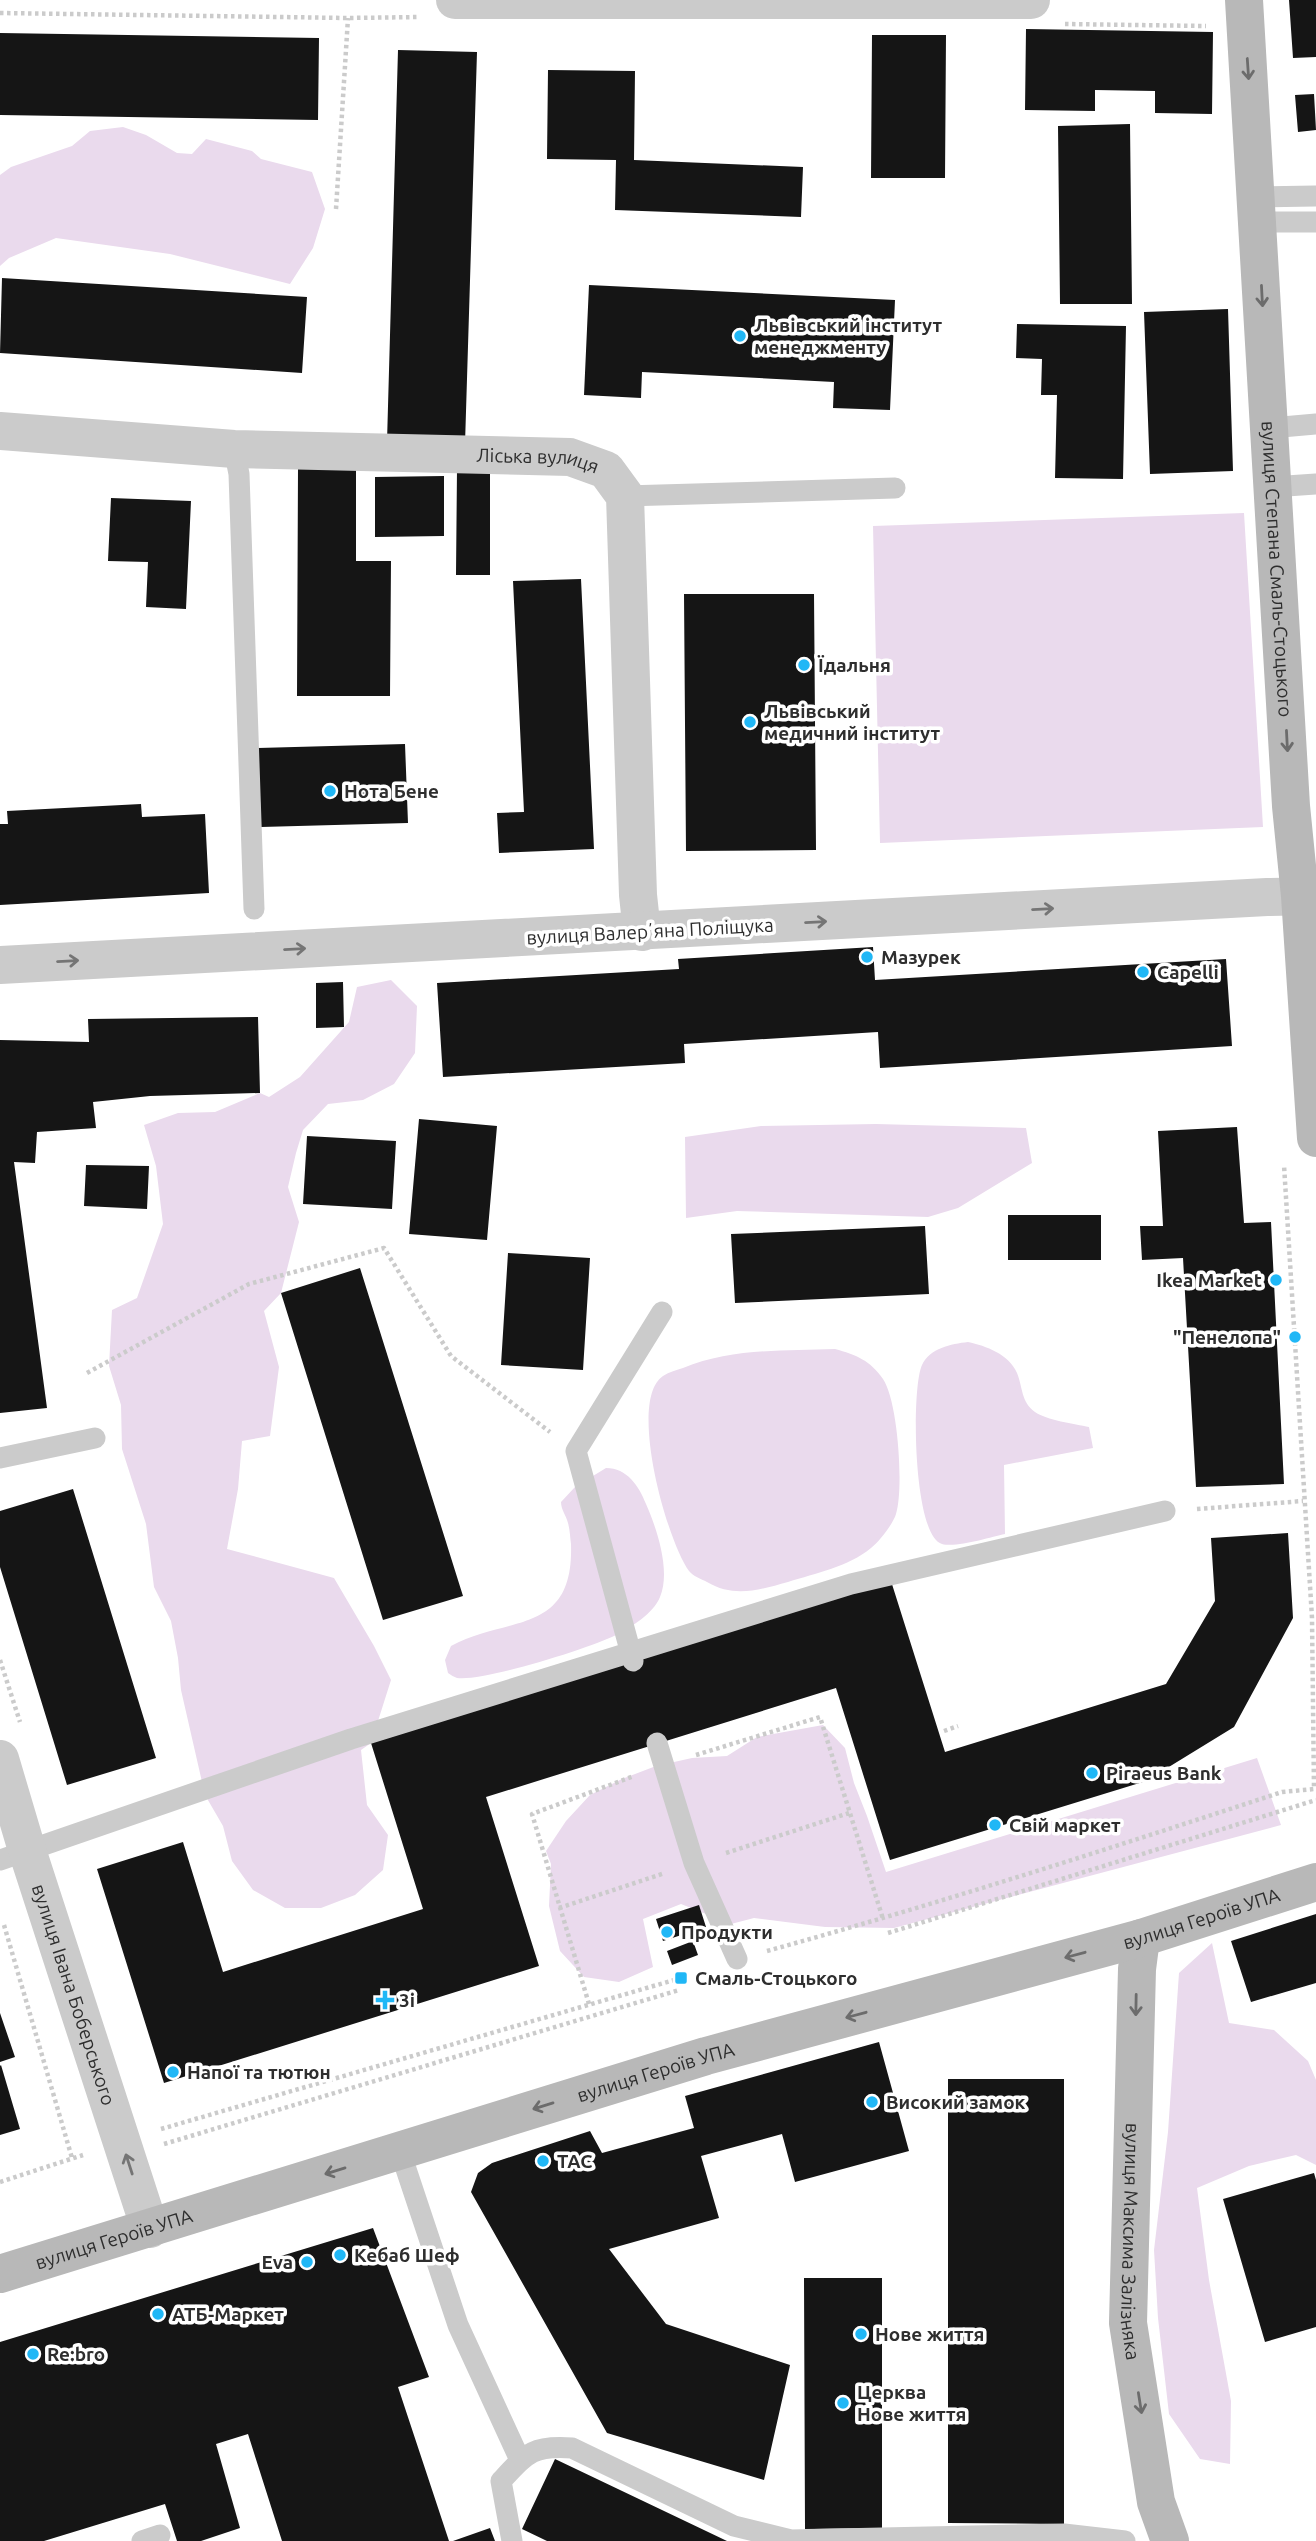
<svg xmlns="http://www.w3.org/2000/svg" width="1316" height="2541" viewBox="0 0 1316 2541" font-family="Ubuntu,sans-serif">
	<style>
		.green { fill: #eadaed }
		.building { fill: #151515 }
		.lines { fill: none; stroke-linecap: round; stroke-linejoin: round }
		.path { stroke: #cbcbcb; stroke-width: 4.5; stroke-dasharray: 3.5 3.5; stroke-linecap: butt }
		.lane { stroke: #cbcbcb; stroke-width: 21 }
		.street { stroke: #cbcbcb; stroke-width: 38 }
		.secondary { stroke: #b8b8b8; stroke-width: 38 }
		.oneway { stroke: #6c6c6c }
		.oneway2 { stroke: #757575 }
		.poi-dot { fill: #20b7f6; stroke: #fff; stroke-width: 2.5 }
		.labels { text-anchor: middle; stroke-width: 7; stroke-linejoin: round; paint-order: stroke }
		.poi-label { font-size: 19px; font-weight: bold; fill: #2e2e2e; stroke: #fff; text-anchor: start }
		.street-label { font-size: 19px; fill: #2e2e2e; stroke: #fff }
	</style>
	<rect width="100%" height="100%" fill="#fff"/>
	<!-- green -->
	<path class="green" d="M123 127 146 135 177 153 192 154 206 139 252 151 261 159 312 172 325 209 313 248 290 284 170 254 56 238 9 258 0 266V175L11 167 72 146 90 131Z
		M1244 513 1263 827 880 843 873 526Z
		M391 980 417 1006 415 1053 394 1084 363 1100 328 1104 303 1130 296 1153 288 1187 299 1222 281 1293 264 1311 279 1367 270 1436 242 1441 238 1489 227 1549 334 1578 374 1646 391 1680 371 1743 361 1750 367 1805 388 1835 383 1870 355 1895 321 1908H285L253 1890 232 1861 223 1826 205 1795 181 1690 178 1658 171 1621 154 1587 146 1524 122 1449 121 1405 109 1366 112 1310 137 1298 163 1224 156 1166 144 1125 178 1113 215 1112 260 1093 269 1097 300 1077 349 1022 357 987Z
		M876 1124 1026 1128 1032 1163 958 1208 928 1217 737 1211 686 1218 685 1137 761 1126Z
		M968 1342C986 1346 1009 1354 1017 1373 1023 1388 1021 1402 1035 1412 1046 1420 1075 1424 1089 1427L1093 1448 1004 1465 1005 1534C990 1537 957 1548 942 1544 913 1536 911 1389 922 1365 930 1348 951 1344 968 1342Z
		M835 1349C856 1355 870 1360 883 1379 898 1401 904 1488 896 1514 893 1524 879 1542 871 1548 848 1567 816 1573 788 1582 759 1590 734 1598 707 1582 701 1579 693 1576 689 1571 667 1541 627 1400 663 1376 669 1372 677 1370 683 1368 731 1348 784 1351 835 1349Z
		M606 1468C627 1468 639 1486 646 1504 657 1529 671 1571 660 1597 653 1614 631 1627 616 1635 590 1648 483 1682 457 1678 454 1677 451 1675 448 1673L445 1660 451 1646C508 1615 574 1636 571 1544 570 1537 570 1530 568 1523 566 1515 561 1510 561 1502L575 1487Z
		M823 1725 845 1748 854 1783 867 1816 886 1872 1257 1758 1281 1825 894 1928 825 1927 754 1918 731 1924 681 1904 643 1919 653 1967 619 1982 584 1977 560 1951 549 1906 551 1864 546 1851 566 1821 590 1795 622 1779 656 1766 692 1758 727 1756 757 1737Z
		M1212 1943 1229 2023 1274 2030 1308 2061 1316 2080V2165L1296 2155 1249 2166 1197 2188 1209 2280 1231 2401 1230 2464 1200 2459 1169 2414 1158 2318 1154 2250 1168 2132 1179 1973Z"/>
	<!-- building -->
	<path class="building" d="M1289 0H1316V57L1293 58Z
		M1026 29 1213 32 1212 114 1155 113V91L1095 90V111L1025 110Z
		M0 33 319 38 318 120 0 115Z
		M872 35H946L945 178H871Z
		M398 50 477 52 465 444 387 442Z
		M548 70 635 71 634 160 803 167 801 217 615 210 616 160 547 159Z
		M1314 94 1316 130 1298 132 1295 95Z
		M1130 124 1132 304H1060L1058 126Z
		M2 278 307 297 302 373 0 353Z
		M589 285 895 300 890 410 833 408 834 382 642 372 641 398 584 395Z
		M1228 309 1233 471 1150 474 1144 312Z
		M1017 324 1126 326 1123 479 1055 478 1057 395H1041L1042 359 1016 358Z
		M298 468H356V561H391L390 696H297Z
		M457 469 490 470V575H456Z
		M444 476V536L375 537V477Z
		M111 498 191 501 186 609 146 607 148 562 108 561Z
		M581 579 594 849 499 853 497 813 524 812 513 581Z
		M684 594H814L816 850 686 851Z
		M405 744 408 823 261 827 258 748Z
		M141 804 142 817 205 814 209 893 0 905V824H8L7 811Z
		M873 947 875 980 1226 959 1232 1046 880 1068 878 1032 684 1044 685 1063 443 1077 437 983 679 969 678 959Z
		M343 982 344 1027 316 1028V983Z
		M258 1017 260 1093 150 1096 93 1102 96 1128 37 1132 35 1163 14 1162 47 1408 0 1413V1040L89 1042 88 1019Z
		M419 1119 497 1126 487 1240 409 1234Z
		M1237 1127 1244 1223 1271 1222 1284 1484 1196 1487 1183 1258 1142 1260 1140 1226H1163L1158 1131Z
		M307 1136 396 1141 392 1209 303 1204Z
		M86 1165 149 1166 147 1209 84 1206Z
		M1008 1215H1101V1260H1008Z
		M925 1226 929 1294 735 1303 731 1234Z
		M508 1253 590 1258 583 1370 501 1365Z
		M360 1268 463 1596 383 1620 281 1293Z
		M73 1489 156 1758 67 1785 0 1567V1511Z
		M1288 1533 1293 1618 1234 1727 1146 1781 890 1860 836 1688 486 1797 539 1966 164 2083 97 1869 183 1842 223 1972 423 1909 371 1743 891 1581 945 1752 1166 1684 1215 1601 1211 1538Z
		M699 1905 706 1927 663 1941 656 1919Z
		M1316 1914V1983L1251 2002 1231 1941Z
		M693 1941 698 1955 672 1965 667 1951Z
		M0 2013 15 2057 0 2062Z
		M879 2042 909 2151 795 2182 782 2134 701 2156 719 2218 609 2249 666 2324 790 2365 764 2480 607 2433 471 2192 478 2173 492 2163 590 2131 602 2153 694 2128 685 2096Z
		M1 2065 20 2129 0 2135V2066Z
		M948 2079H1064V2524L948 2523Z
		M1314 2173 1316 2180V2327L1265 2342 1223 2199Z
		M373 2228 429 2377 398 2387 449 2541H282L248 2434 216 2444 240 2528 201 2541H177L165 2504 44 2541H0V2342Z
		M804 2278H882V2528L805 2529Z
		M555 2459 727 2541H547L522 2529Z
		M490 2528 495 2541H453Z"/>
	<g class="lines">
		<!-- path -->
		<path class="path" d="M0 13 348 18 419 17
			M1065 24 1206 26
			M336 209 348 18
			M87 1373 249 1284 384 1248 451 1356 550 1432
			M1197 1509 1303 1501
			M0 1660 20 1722
			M944 1731 958 1726
			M696 1755 820 1717 883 1919
			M726 1853 849 1813
			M559 1908 665 1873
			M4 1925 72 2158
			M888 1933 1316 1800
			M767 1951C941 1903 1111 1848 1282 1792L1314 1789 1312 1618 1284 1165
			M589 2004 532 1814 634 1776
			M161 2129 681 1978
			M164 2144 679 1990
			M0 2182 83 2155"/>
		<!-- lane -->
		<path class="lane" d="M1256 197 1315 196
			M1258 222H1316
			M1270 428 1316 424
			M234 449 239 474 254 909
			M1272 487 1316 484
			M625 496 895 488
			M0 1458 95 1438
			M633 1661 576 1451 662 1312
			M657 1743 694 1863 737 1959
			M0 1860 351 1739 851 1584 1165 1511
			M400 2151 458 2325 520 2460
			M142 2541 160 2535
			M512 2541 501 2481C527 2453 533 2445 572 2448L734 2526 791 2540 1064 2534 1125 2541"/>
		<!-- street -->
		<g class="street">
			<path d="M455 0H1031"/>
			<path id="s1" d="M0 431 234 449 570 457 606 470 625 496 638 895 642 932"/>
			<path d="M0 965 1267 897 1316 896"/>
			<path id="s2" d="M0 1759 27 1850 150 2229"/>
		</g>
		<!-- secondary -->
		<g class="secondary">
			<path id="s3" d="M1244 0 1291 806 1300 896 1316 1138"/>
			<path id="s4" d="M1141 1938 1137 1969 1128 2323 1156 2502 1170 2541"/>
			<path id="s5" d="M0 2274 706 2056 1141 1938 1316 1882"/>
		</g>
	</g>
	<!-- one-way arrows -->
	<defs><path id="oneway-shaft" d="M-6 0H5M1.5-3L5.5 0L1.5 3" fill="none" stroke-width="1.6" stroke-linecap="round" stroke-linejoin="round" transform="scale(1.75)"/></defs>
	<g class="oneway">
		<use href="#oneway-shaft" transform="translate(1248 69) rotate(86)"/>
		<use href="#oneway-shaft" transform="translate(1262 296) rotate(87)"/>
		<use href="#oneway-shaft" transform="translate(1287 741) rotate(87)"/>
		<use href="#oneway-shaft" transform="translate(1075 1955) rotate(165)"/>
		<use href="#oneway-shaft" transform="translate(1136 2005) rotate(91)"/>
		<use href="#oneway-shaft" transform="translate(856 2015) rotate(165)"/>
		<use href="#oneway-shaft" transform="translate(543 2106) rotate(163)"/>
		<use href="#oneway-shaft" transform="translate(335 2171) rotate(163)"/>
		<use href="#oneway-shaft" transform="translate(1140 2403) rotate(81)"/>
	</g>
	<g class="oneway2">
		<use href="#oneway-shaft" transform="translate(1043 909) rotate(-3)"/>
		<use href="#oneway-shaft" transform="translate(816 922) rotate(-3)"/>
		<use href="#oneway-shaft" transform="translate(295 949) rotate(-3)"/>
		<use href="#oneway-shaft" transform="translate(68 961) rotate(-3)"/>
		<use href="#oneway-shaft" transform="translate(129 2164) rotate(-108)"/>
	</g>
	<!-- markers -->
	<g class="poi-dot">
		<circle cx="740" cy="336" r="7"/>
		<circle cx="804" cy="665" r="7"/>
		<circle cx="750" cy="722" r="7"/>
		<circle cx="330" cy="791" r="7"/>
		<circle cx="867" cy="957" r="7"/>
		<circle cx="1143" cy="972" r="7"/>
		<circle cx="1276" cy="1280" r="7"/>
		<circle cx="1295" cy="1337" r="7"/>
		<circle cx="1092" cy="1773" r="7"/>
		<circle cx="995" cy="1825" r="7"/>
		<circle cx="667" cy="1932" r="7"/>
		<rect x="674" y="1971" width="14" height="14" rx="3.5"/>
		<path d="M381.5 1989.5h7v7h7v7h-7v7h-7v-7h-7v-7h7z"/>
		<circle cx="173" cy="2072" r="7"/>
		<circle cx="872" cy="2102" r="7"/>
		<circle cx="543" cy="2161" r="7"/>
		<circle cx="340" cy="2255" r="7"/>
		<circle cx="307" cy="2262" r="7"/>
		<circle cx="158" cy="2314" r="7"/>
		<circle cx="861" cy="2334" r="7"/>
		<circle cx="33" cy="2354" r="7"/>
		<circle cx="843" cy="2403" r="7"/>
	</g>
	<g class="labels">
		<!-- poi labels -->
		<g class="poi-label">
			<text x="754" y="332">Львівський інститут<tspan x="754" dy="22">менеджменту</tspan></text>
			<text x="818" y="672">Їдальня</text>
			<text x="764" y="718">Львівський<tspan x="764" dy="22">медичний інститут</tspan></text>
			<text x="344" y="798">Нота Бене</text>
			<text x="881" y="964">Мазурек</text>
			<text x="1157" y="979">Capelli</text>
			<text x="1262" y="1287" text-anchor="end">Ikea Market</text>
			<text x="1281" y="1344" text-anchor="end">"Пенелопа"</text>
			<text x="1106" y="1780">Piraeus Bank</text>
			<text x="1009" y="1832">Свій маркет</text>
			<text x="681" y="1939">Продукти</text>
			<text x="695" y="1985">Смаль-Стоцького</text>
			<text x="399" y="2007">3і</text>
			<text x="187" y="2079">Напої та тютюн</text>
			<text x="886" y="2109">Високий замок</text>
			<text x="557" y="2168">ТАС</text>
			<text x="354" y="2262">Кебаб Шеф</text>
			<text x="293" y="2269" text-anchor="end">Eva</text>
			<text x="172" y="2321">АТБ-Маркет</text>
			<text x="875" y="2341">Нове життя</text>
			<text x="47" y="2361">Re:bro</text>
			<text x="857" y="2399">Церква<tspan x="857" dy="22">Нове життя</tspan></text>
		</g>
		<!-- street labels -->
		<g class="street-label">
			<text dy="7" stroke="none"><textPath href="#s1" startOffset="539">Ліська вулиця</textPath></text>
			<text dy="7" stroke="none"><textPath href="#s3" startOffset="570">вулиця Степана Смаль-Стоцького</textPath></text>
			<text transform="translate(650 931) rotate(-3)" y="7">вулиця Валерʼяна Поліщука</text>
			<text dy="7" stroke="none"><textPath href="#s5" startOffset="1253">вулиця Героїв УПА</textPath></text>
			<text dy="7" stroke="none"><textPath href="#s2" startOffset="247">вулиця Івана Боберського</textPath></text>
			<text dy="7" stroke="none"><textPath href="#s5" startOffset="686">вулиця Героїв УПА</textPath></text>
			<text dy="7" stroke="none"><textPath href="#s5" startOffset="119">вулиця Героїв УПА</textPath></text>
			<text dy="7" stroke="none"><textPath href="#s4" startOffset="304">вулиця Максима Залізняка</textPath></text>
		</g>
	</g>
</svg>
